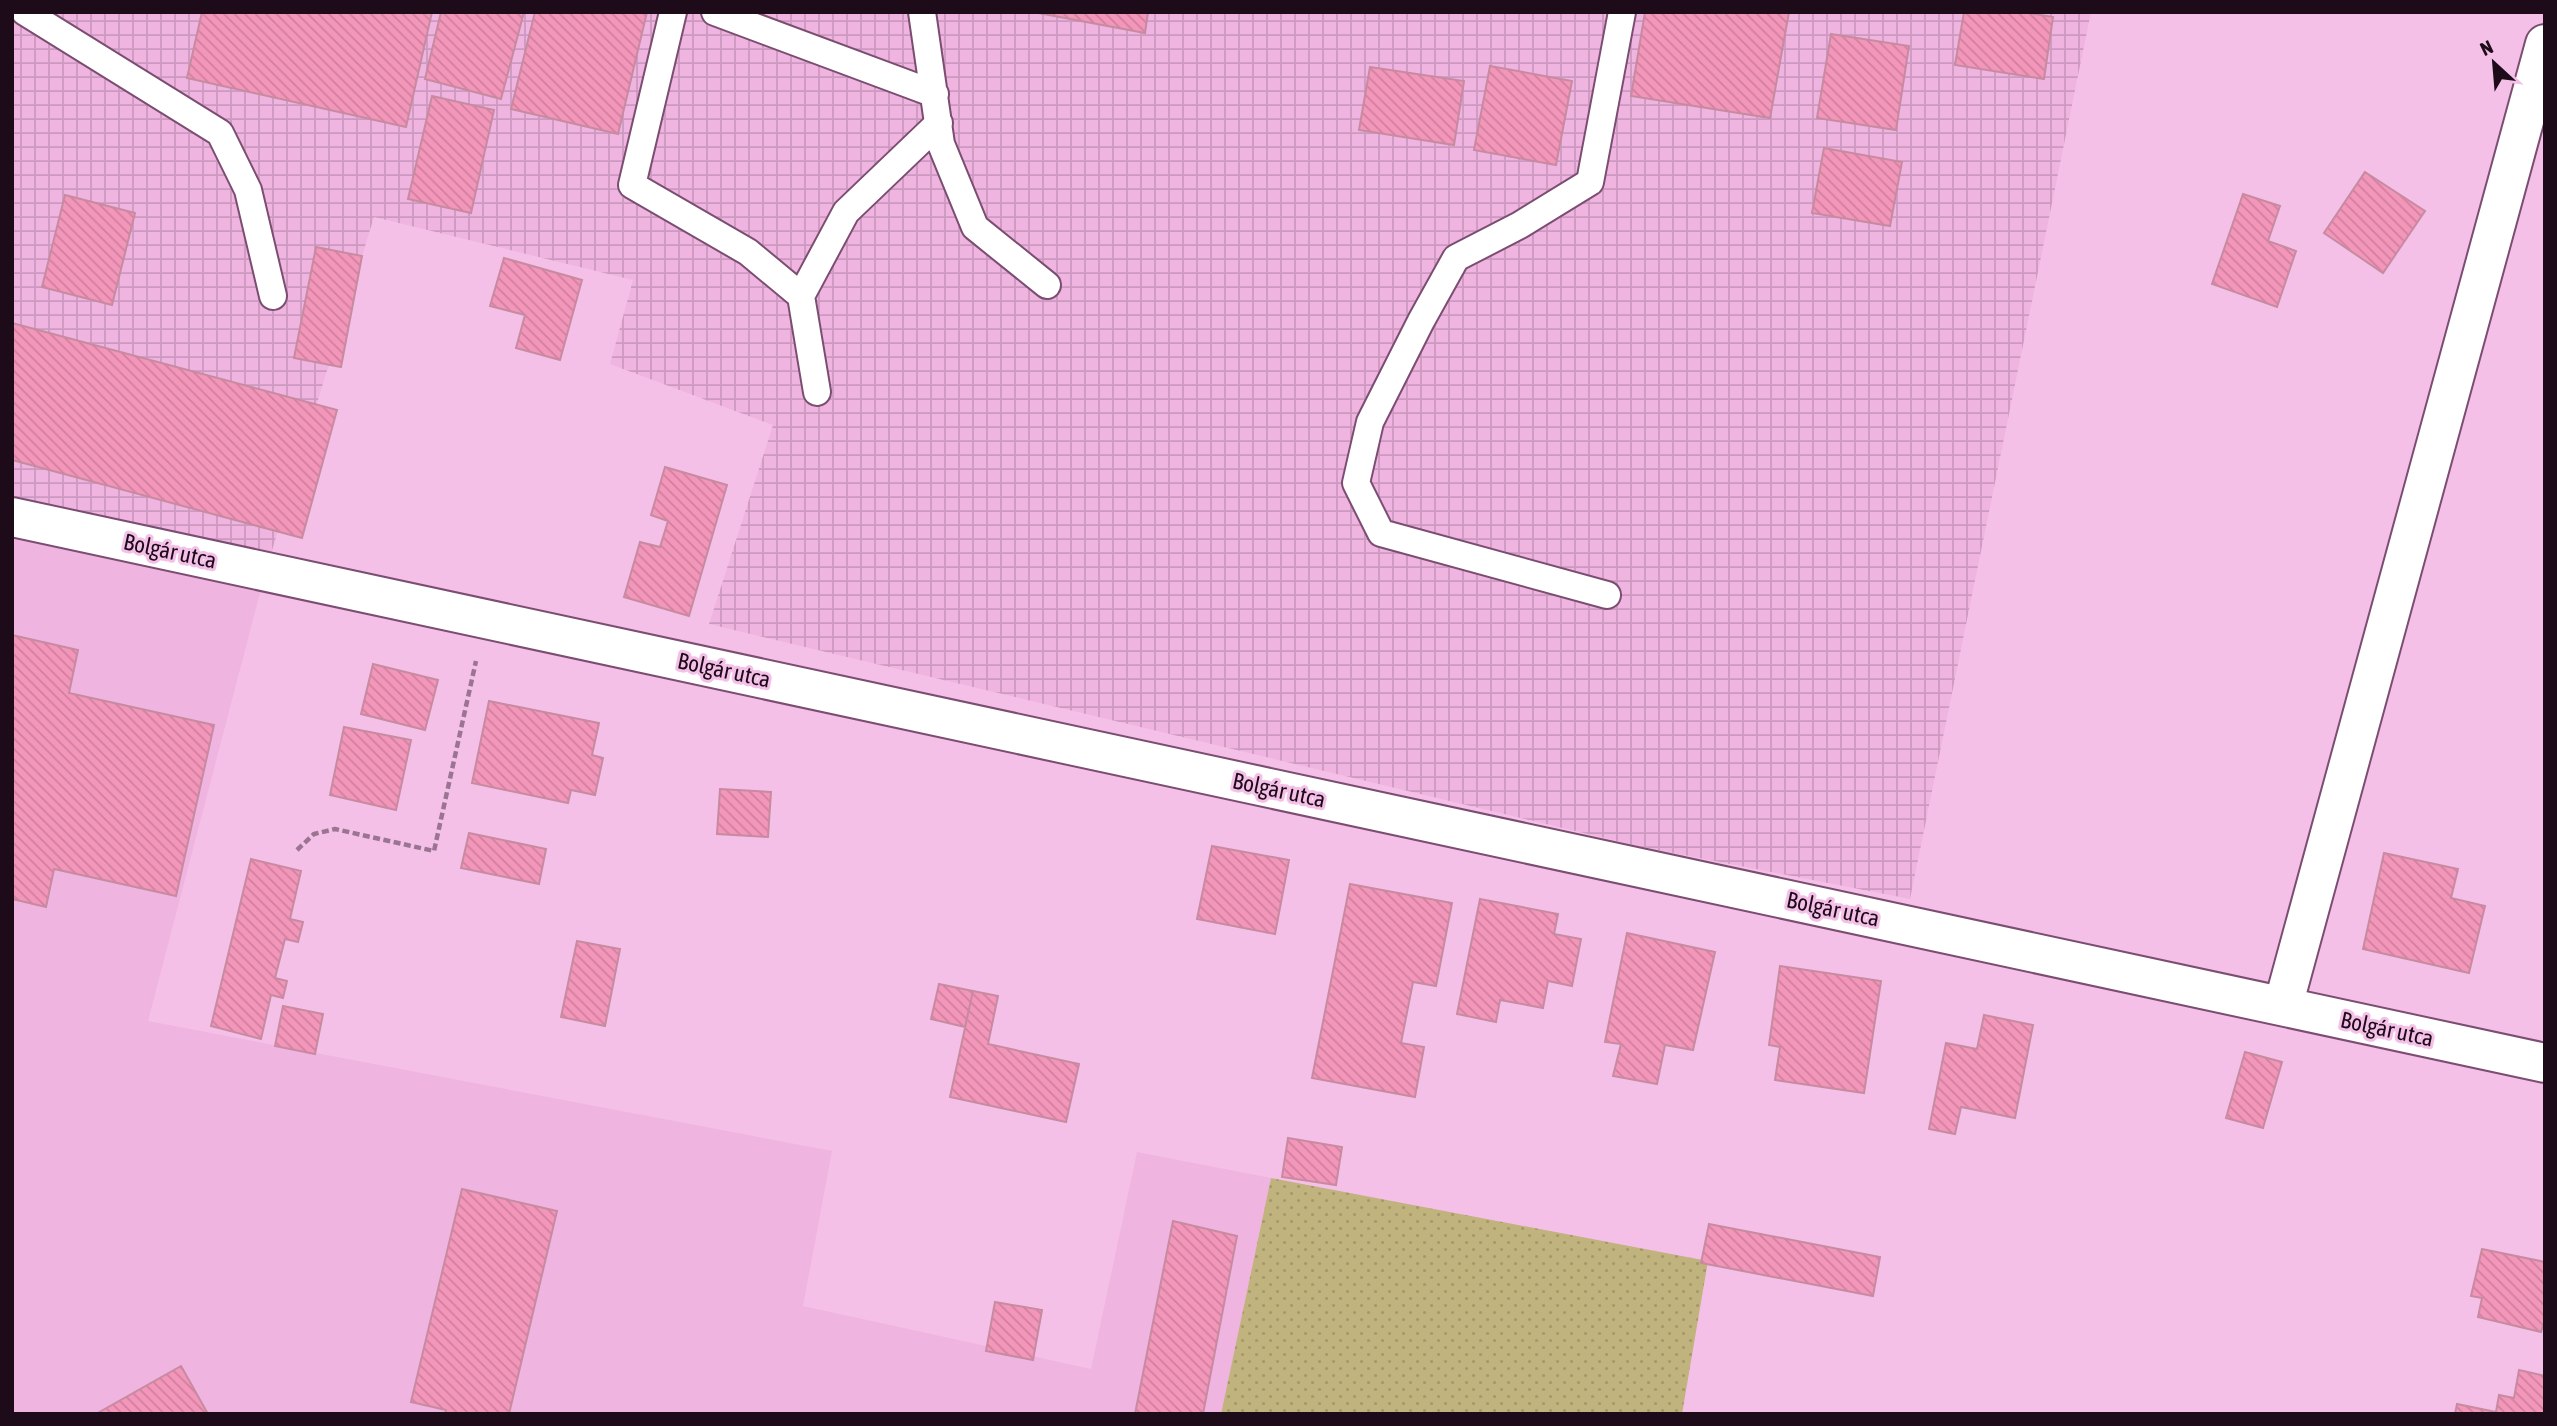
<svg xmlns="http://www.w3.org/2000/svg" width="2557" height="1426" viewBox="0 0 2557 1426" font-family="'Asap Condensed',sans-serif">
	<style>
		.built { fill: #efb4e0 }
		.industrial { fill: url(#industrial-grid) }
		.grass { fill: url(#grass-dots) }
		.building { fill: url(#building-back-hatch); stroke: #c78ba1; stroke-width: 2 }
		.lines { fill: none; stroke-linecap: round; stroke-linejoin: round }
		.lane-casing { stroke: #7b4e71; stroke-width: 30 }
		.street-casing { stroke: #7b4e71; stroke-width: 42 }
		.path { stroke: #9b7491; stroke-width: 4.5; stroke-dasharray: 7 3.5; stroke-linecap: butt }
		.lane { stroke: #fff; stroke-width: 26 }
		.street { stroke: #fff; stroke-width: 38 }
		.labels { text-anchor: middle; stroke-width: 6; stroke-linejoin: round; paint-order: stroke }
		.street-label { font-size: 23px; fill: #1d0b19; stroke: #f5c0e7 }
	</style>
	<defs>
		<pattern id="industrial-grid" width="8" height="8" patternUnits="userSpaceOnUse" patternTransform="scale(1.75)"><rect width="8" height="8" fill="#efb4e0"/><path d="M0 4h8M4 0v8" fill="none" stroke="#cc99c0"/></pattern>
		<pattern id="grass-dots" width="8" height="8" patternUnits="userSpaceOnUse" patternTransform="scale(1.75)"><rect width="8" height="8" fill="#c1b37d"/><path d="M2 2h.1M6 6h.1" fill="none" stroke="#a5996b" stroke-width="1.8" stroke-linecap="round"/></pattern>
		<pattern id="building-back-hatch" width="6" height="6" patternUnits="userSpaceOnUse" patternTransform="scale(1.75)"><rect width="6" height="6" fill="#f396ba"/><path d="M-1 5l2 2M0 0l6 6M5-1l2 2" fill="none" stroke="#d0809f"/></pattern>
	</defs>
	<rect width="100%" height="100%" fill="#f5c0e7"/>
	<!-- built -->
	<path class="built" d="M12 513 266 570 148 1021 832 1151 803 1306 1091 1369 1137 1152 1271 1178 1221 1414H12Z"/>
	<!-- industrial -->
	<path class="industrial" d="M12 12H2091L1910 899 1638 846 709 624 773 425 610 364 633 280 374 217 266 570 12 513Z"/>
	<!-- grass -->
	<path class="grass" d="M1271 1178 1708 1261 1682 1414H1221Z"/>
	<!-- building -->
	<path class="building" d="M202 12H432L406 127 187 78Z
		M441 12H524L501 99 425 79Z
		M535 12H647L618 134 511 109Z
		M1033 12H1148L1145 33Z
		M1645 12H1789L1770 118 1631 96Z
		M1964 12H2023L2053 17 2044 79 1955 65Z
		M1831 34 1909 46 1896 130 1817 118Z
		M1490 66 1572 81 1556 165 1474 150Z
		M1370 67 1464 81 1454 145 1359 130Z
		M432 96 494 110 471 213 408 199Z
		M1824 148 1902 162 1890 226 1812 213Z
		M2365 172 2425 211 2383 273 2324 233Z
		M2243 194 2280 206 2268 241 2296 251 2277 307 2212 284Z
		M65 195 135 213 112 305 42 287Z
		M316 247 362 256 341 367 294 358Z
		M504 258 582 280 560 360 516 348 525 315 490 306Z
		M12 323 337 410 302 538 12 460Z
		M665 467 727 485 689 616 624 597 640 542 660 547 668 521 651 515Z
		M12 635 78 650 69 693 214 725 176 896 54 869 46 907 12 899Z
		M373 664 438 680 425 730 361 714Z
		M489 701 599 723 592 755 603 758 595 795 571 790 568 803 472 783Z
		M344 727 411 740 396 810 330 795Z
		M720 789 771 792 768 837 717 834Z
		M469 833 546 849 539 884 461 868Z
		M1212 846 1289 860 1275 934 1197 919Z
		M2384 853 2458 869 2451 898 2485 906 2469 973 2363 949Z
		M251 859 301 871 290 919 303 922 298 942 285 939 275 978 287 981 283 998 271 995 261 1039 211 1026Z
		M1350 884 1452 903 1436 986 1413 982 1401 1043 1424 1047 1415 1097 1312 1078Z
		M1480 899 1558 914 1554 934 1581 939 1572 986 1548 981 1543 1008 1500 1000 1496 1022 1457 1014Z
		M1627 933 1715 952 1693 1050 1665 1045 1657 1084 1613 1076 1621 1044 1605 1042Z
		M577 941 620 949 605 1026 561 1017Z
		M1780 966 1881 981 1864 1093 1775 1080 1780 1047 1769 1045Z
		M939 984 973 991 965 1027 931 1019Z
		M973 991 998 996 988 1044 1079 1064 1066 1122 950 1097Z
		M283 1006 323 1014 315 1054 275 1046Z
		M1984 1015 2033 1025 2015 1118 1961 1107 1955 1134 1929 1129 1946 1043 1977 1049Z
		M2245 1052 2282 1062 2263 1128 2226 1118Z
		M1288 1138 1342 1147 1336 1185 1282 1177Z
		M462 1189 557 1211 509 1414H445L446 1410 411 1402Z
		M1173 1221 1237 1236 1203 1414H1135Z
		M1709 1224 1880 1257 1873 1296 1701 1263Z
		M2482 1249 2545 1262V1319L2541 1332 2478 1317 2482 1298 2471 1296Z
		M995 1302 1042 1310 1033 1360 986 1351Z
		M181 1366 208 1414H96Z
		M2519 1370 2545 1376V1414H2455L2457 1404 2496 1412 2499 1395 2514 1398Z"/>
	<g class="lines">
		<defs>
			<path id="lane" d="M25 12 220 133 248 190 273 296
				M673 12 632 185 748 252 801 296 817 392
				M715 12 935 94
				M922 12 941 144 975 227 1047 285
				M801 296 846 212 939 123
				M1607 595 1381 533 1356 483 1370 422 1421 321 1456 258 1520 225 1590 182 1622 12"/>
			<path id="street" d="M12 517 2545 1063
				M2283 1006 2545 44"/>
		</defs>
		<!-- lane casing -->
		<use href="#lane" class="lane-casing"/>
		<!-- street casing -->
		<use href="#street" class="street-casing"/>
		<!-- path -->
		<path class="path" d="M297 850 314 834 335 829 434 851 476 661"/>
		<!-- lane -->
		<use href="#lane" class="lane"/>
		<!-- street -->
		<use href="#street" class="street"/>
	</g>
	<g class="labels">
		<!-- street labels -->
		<g class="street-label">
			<text transform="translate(170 551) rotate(12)" y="8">Bolgár utca</text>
			<text transform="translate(724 670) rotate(12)" y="8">Bolgár utca</text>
			<text transform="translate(1279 790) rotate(12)" y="8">Bolgár utca</text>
			<text transform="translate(1833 909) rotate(12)" y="8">Bolgár utca</text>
			<text transform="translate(2387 1029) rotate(12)" y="8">Bolgár utca</text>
		</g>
	</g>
	<!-- border -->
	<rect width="2557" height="1426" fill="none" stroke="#1d0b19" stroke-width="28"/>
	<!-- north arrow -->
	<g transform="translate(2494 63) rotate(334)" stroke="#f5c0e7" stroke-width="5" paint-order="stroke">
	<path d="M0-5L12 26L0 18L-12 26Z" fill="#1d0b19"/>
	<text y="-10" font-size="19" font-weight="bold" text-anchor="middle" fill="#1d0b19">N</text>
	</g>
</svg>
